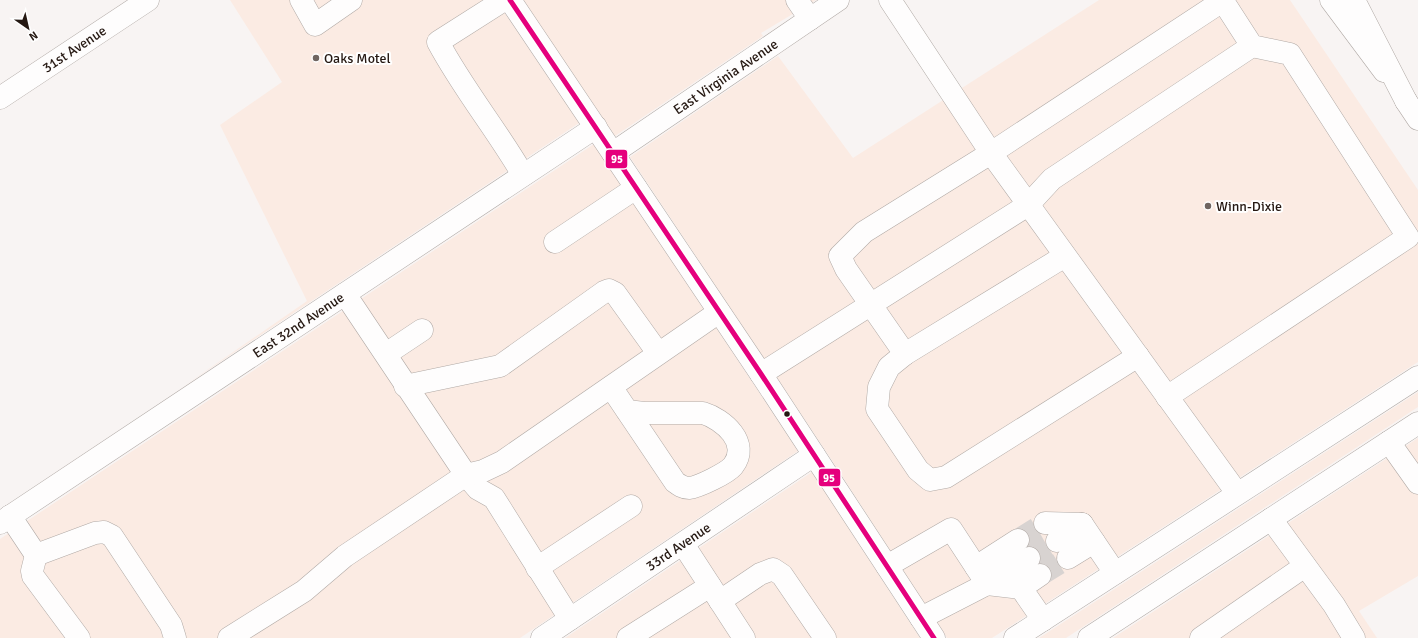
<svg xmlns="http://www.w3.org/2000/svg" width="1418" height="638" viewBox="0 0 1418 638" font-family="Signika,sans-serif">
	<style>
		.built { fill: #fbebe3 }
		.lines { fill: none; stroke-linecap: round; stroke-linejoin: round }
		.minor-tunnel { stroke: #d8d3d1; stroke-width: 22; stroke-dasharray: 22 11; stroke-linecap: butt }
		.minor-casing { stroke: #b0a9a5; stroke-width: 23 }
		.major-casing { stroke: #b0a9a5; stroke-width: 23 }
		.highway-casing { stroke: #b0a9a5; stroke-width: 23 }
		.minor { stroke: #fefdfd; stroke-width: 22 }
		.major { stroke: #fefdfd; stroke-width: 22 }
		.highway { stroke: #fefdfd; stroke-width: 22 }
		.bus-1-casing { stroke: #fff; stroke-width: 8 }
		.bus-1 { stroke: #e5007d; stroke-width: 5 }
		.poi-dot { fill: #6f6561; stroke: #fff; stroke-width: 1.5 }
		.bus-dot { fill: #251812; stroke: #fff; stroke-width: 1.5 }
		.labels { text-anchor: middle; stroke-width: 4; stroke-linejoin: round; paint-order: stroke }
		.street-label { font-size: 14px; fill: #251812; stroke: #fff }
		.poi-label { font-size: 14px; fill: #251812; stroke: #fff; text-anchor: start }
		.line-badge { stroke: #fff; stroke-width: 1.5 }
		.badge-label { font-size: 11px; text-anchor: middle; font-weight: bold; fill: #fff }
	</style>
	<rect width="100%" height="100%" fill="#f8f4f3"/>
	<!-- built -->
	<path class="built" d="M230 0H496L579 123 184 386 307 301 220 125 282 82Z
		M523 0H816L761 33 763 36 615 136Z
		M1099 0H1290L1418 190V362L992 638H947L831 459 630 157 778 56 853 158Z
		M594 144 798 451 520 638H0V539Z
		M1418 392V407L1066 638H1039Z
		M1418 438V576L1359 611 1377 638H1113Z
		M812 472 920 638H565Z"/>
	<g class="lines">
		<!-- minor-tunnel -->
		<path class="minor-tunnel" d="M1018 540 1045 523
			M1029 558 1057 541
			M1040 575 1068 558"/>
		<defs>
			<g id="minor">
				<path d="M301 0 315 25 351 0"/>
				<path d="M504 0 438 42C463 89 497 130 523 175"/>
				<path d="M797 0 810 19"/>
				<path d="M890 0 991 153 864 232 840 256 846 269 905 354 889 367 879 387 877 409 918 470 930 480 946 477 1138 356"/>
				<path d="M1224 0 991 153 1237 493"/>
				<path d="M1331 0 1384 71"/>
				<path id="s1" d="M0 98 148 0"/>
				<path id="s2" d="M613 153 838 0"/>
				<path d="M555 242 636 188"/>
				<path d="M345 294 466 475 478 489 494 498 570 619"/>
				<path d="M386 354 422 330"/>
				<path d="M905 354 1065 256"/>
				<path d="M761 374 1028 205 1052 179 1252 46"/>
				<path d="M405 386 500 366 604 292 609 290 615 293 658 353"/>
				<path d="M611 387 675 482C679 485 683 488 689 488 699 487 727 473 733 466 751 443 723 419 703 413H644L627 411"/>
				<path d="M1167 397 1408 237 1290 54 1252 46 1223 1"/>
				<path d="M1389 442 1418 483"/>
				<path d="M10 516 36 555 32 571 33 576 79 638"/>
				<path d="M1271 519 1334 605 1354 638"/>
				<path id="s3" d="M0 523 596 127"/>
				<path d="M1045 523 1082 524"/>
				<path d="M1057 541 1082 524 1115 573"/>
				<path d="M683 544 744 638"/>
				<path d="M36 555 95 533 104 532 112 536 171 625 175 638"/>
				<path d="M1068 558 1094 542"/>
				<path d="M887 566 951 529 987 584 1021 588"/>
				<path d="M976 567 1018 540"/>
				<path d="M537 568 631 506"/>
				<path d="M1040 575 1021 588 1043 620"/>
				<path d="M720 601 760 574 773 569 782 575 825 638"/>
				<path d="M921 618 987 584 1029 558"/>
				<path d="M229 638 304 591 345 556 466 475 483 471 502 462 719 312"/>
				<path id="s4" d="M542 638 814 455"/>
				<path d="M628 638 710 586"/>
				<path d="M1201 638 1305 566"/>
			</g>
			<path id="major" d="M510 0 761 374 934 638
				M1406 101 1418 119
				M1015 638 1418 377
				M1089 638 1418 423"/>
			<path id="highway" d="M1354 0 1406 101"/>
		</defs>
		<!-- minor casing -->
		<use href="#minor" class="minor-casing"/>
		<!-- major casing -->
		<use href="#major" class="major-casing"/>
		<!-- highway casing -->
		<use href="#highway" class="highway-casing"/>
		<!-- minor -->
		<use href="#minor" class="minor"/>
		<!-- major -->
		<use href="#major" class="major"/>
		<!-- highway -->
		<use href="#highway" class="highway"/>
		<defs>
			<path id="bus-1" d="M510 0 761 374 934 638"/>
		</defs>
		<!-- bus-1 casing -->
		<use href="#bus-1" class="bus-1-casing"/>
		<!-- bus-1 -->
		<use href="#bus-1" class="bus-1"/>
	</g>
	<!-- markers -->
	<g class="poi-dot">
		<circle cx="316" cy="58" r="4"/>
		<circle cx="1208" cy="206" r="4"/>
	</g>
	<circle class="bus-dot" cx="787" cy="414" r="3.5"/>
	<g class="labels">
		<!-- street labels -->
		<g class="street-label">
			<text dy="5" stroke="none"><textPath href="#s1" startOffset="89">31st Avenue</textPath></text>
			<text dy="5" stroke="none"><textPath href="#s2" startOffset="136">East Virginia Avenue</textPath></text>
			<text dy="5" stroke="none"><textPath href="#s3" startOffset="358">East 32nd Avenue</textPath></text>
			<text dy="5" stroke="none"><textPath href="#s4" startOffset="164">33rd Avenue</textPath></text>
		</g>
		<!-- poi labels -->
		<g class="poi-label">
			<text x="324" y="63">Oaks Motel</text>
			<text x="1216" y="211">Winn-Dixie</text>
		</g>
	</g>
	<g class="line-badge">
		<rect x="605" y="149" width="23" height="20" rx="4" fill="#e5007d"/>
		<rect x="818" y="468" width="23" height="19" rx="4" fill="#e5007d"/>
	</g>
	<g class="badge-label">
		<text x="617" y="163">95</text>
		<text x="829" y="482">95</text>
	</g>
	<!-- north arrow -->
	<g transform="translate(28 28) rotate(146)" stroke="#ffffff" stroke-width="3" paint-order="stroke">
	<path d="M0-3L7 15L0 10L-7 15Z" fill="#251812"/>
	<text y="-6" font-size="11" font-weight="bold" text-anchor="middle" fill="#251812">N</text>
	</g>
</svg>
